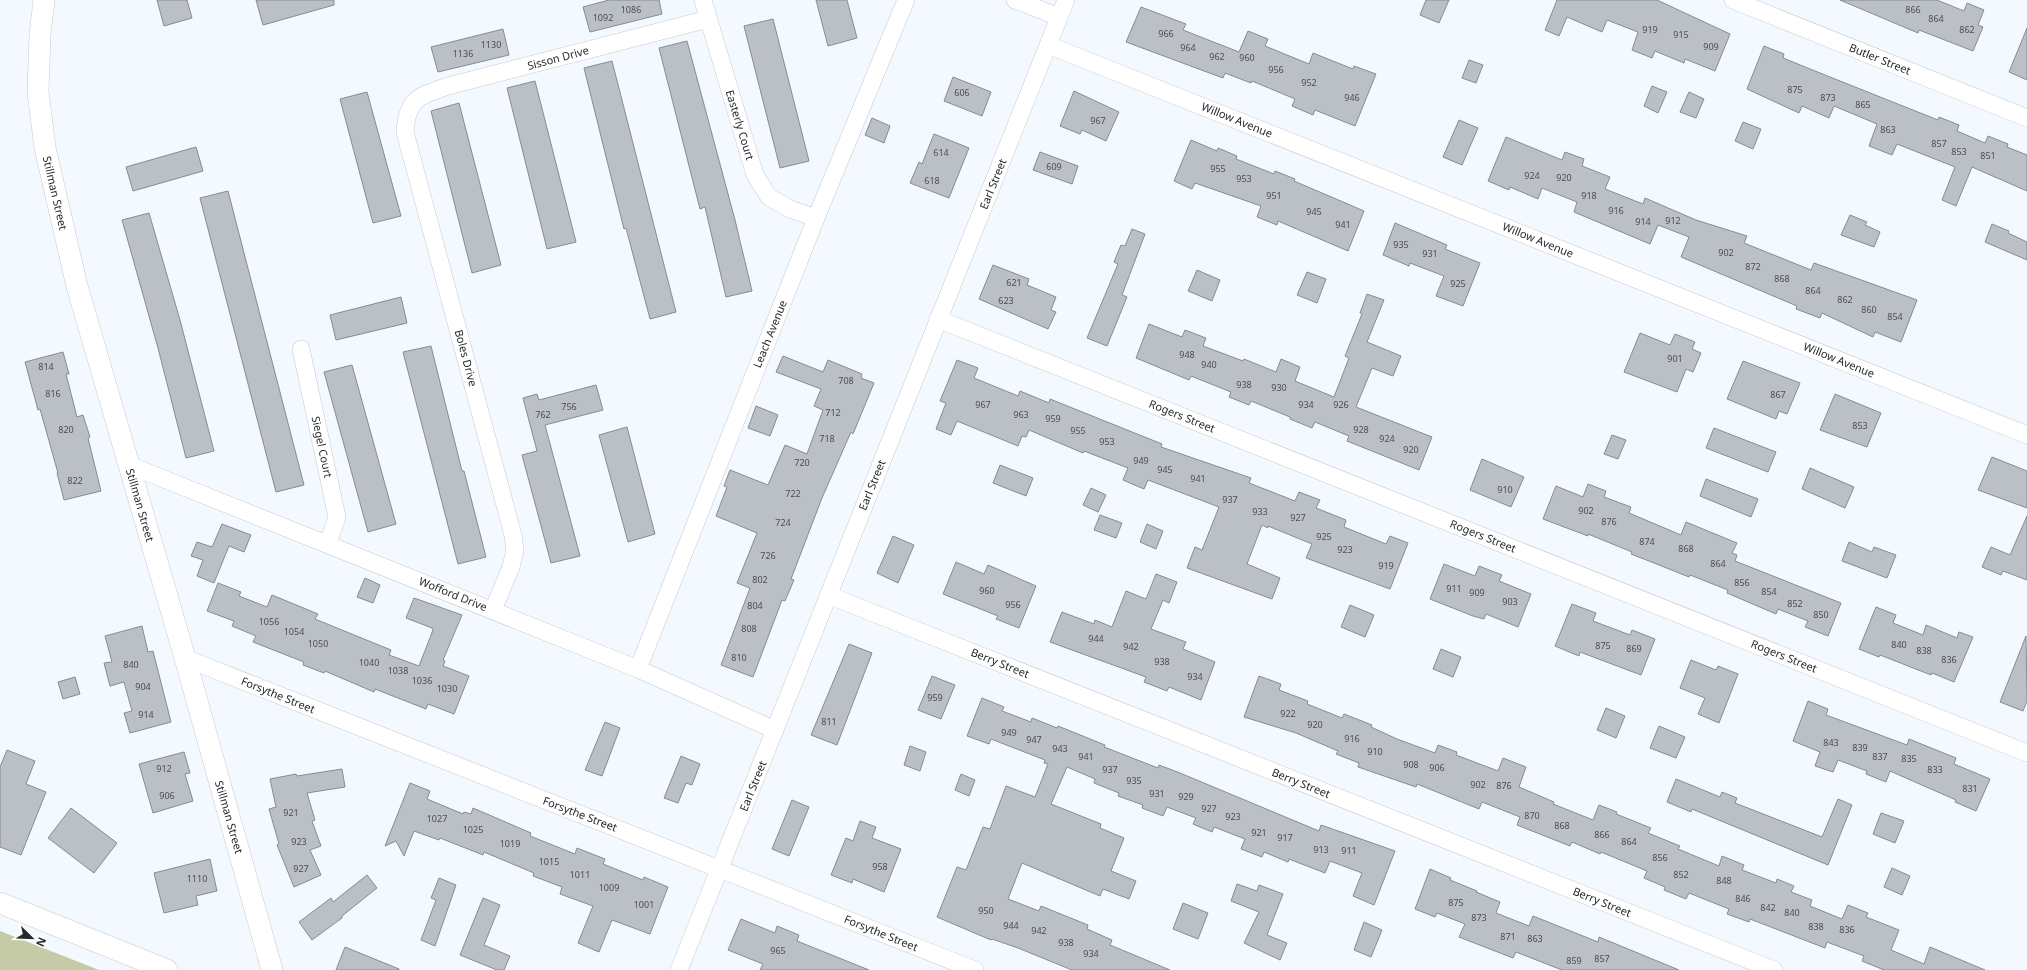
<svg xmlns="http://www.w3.org/2000/svg" width="2027" height="970" viewBox="0 0 2027 970" font-family="'Noto Sans',sans-serif">
	<style>
		.green { fill: #c4cba6 }
		.building { fill: #bac0c5; stroke: #878c91 }
		.lines { fill: none; stroke-linecap: round; stroke-linejoin: round }
		.minor-casing { stroke: #c4cacf; stroke-width: 18 }
		.tertiary-casing { stroke: #c4cacf; stroke-width: 22 }
		.minor { stroke: #fff; stroke-width: 17 }
		.tertiary { stroke: #fff; stroke-width: 21 }
		.labels { text-anchor: middle; stroke-width: 3.5; stroke-linejoin: round; paint-order: stroke }
		.number-label { font-size: 9px; fill: #4c4f52 }
		.street-label { font-size: 11px; fill: #27292b; stroke: #fff }
	</style>
	<rect width="100%" height="100%" fill="#f3f9fe"/>
	<!-- green -->
	<path class="green" d="M0 931 99 970H0Z"/>
	<!-- building -->
	<path class="building" d="M157 0H187L192 18 164 26Z
		M256 0H334V5L263 25Z
		M609 0H659L662 14 590 32 583 7Z
		M816 0H847L857 38 828 46Z
		M1426 0H1449L1439 23 1420 15Z
		M1557 0H1657L1730 34 1715 71 1685 59 1684 63 1655 51 1652 58 1632 50 1638 32 1607 20 1602 32 1567 17 1559 36 1545 30Z
		M1840 0H1937L1964 11 1967 3 1984 10 1978 25 1983 27 1973 51 1919 30 1918 33Z
		M1141 7 1186 24 1183 30 1239 52 1248 31 1268 39 1265 46 1309 64 1313 53 1353 69 1354 66 1376 74 1355 126 1315 110 1313 115 1292 106 1295 99 1252 81 1251 83 1225 73 1223 78 1126 42Z
		M773 19 809 161 780 168 744 26Z
		M2027 28V80L2009 72Z
		M503 29 509 55 438 72 431 47Z
		M687 41 735 220 752 291 726 297 705 207 700 209 659 48Z
		M1764 46 1784 54 1783 58 1825 75 1938 120 1939 117 1959 125 1957 131 1985 143 1988 136 2008 144 2007 147 2027 155V191L1972 167 1956 206 1942 200 1955 167 1897 144 1892 155 1869 146 1877 124 1834 106 1829 118 1802 106 1799 113 1747 89Z
		M1469 60 1483 65 1476 83 1462 78Z
		M612 61 676 312 650 319 626 228 624 229 584 68Z
		M953 77 991 92 982 116 944 101Z
		M535 81 576 242 547 249 507 88Z
		M1652 86 1667 92 1658 113 1644 106Z
		M1074 91 1119 112 1106 141 1082 130 1080 134 1060 126Z
		M367 92 401 216 373 223 340 99Z
		M1689 92 1704 99 1696 118 1680 112Z
		M459 103 501 265 472 273 431 111Z
		M872 118 890 126 884 143 865 135Z
		M1459 120 1478 128 1462 165 1443 157Z
		M1743 122 1761 129 1753 149 1735 141Z
		M934 134 969 148 949 198 910 183 919 162 922 164Z
		M1506 137 1562 160 1565 152 1584 159 1582 166 1610 177 1605 189 1643 204 1645 198 1696 220 1747 236 1744 243 1811 270 1814 263 1917 300 1901 342 1875 332 1873 337 1822 313 1820 318 1796 309 1797 306 1681 257 1689 237 1658 225 1650 244 1574 212 1577 202 1542 188 1538 199 1510 187 1509 190 1488 181Z
		M1191 140 1217 151 1218 148 1237 156 1236 159 1274 174 1275 171 1295 179 1294 181 1364 211 1348 251 1278 221 1277 225 1257 217 1261 206 1195 183 1192 189 1174 181Z
		M196 147 203 171 133 191 126 167Z
		M1040 152 1078 166 1072 184 1033 170Z
		M228 191 304 485 276 492 200 198Z
		M149 213 180 320 214 451 186 458 158 348 122 220Z
		M1850 215 1867 222 1865 225 1880 232 1874 247 1841 235Z
		M1395 223 1447 245 1445 249 1480 263 1463 306 1436 296 1444 276 1410 263 1409 266 1383 255Z
		M1992 224 2009 231 2008 233 2027 242V260L1985 242Z
		M1132 229 1145 234 1122 295 1127 297 1107 346 1087 338 1118 264 1114 262 1121 245 1125 246Z
		M993 265 1029 279 1027 285 1056 297 1051 310 1056 312 1048 329 979 299Z
		M1197 270 1220 280 1212 301 1188 291Z
		M1307 272 1326 279 1317 303 1297 295Z
		M1367 294 1384 300 1367 342 1401 356 1393 376 1372 368 1356 407 1432 437 1419 470 1347 441 1349 436 1315 422 1312 428 1290 419V417L1251 401 1249 405 1229 397 1231 392 1191 376 1189 380 1136 358 1149 324 1182 337 1185 330 1206 338 1203 346 1243 361 1244 359 1276 372 1281 359 1300 367 1295 381 1334 397 1349 358 1345 356 1362 314 1360 313Z
		M401 297 407 323 336 340 330 315Z
		M1640 333 1670 345 1675 334 1695 342 1692 349 1701 353 1693 372 1686 369 1677 392 1624 372Z
		M431 346 462 471H464L486 557 458 564 403 352Z
		M63 352 69 374H66L77 417 83 415 90 437 88 438 101 491 64 500 57 473H58L40 409 38 410 25 362Z
		M783 356 823 372 828 360 862 374 861 378 874 383 853 434 851 432 822 498 791 579 794 580 785 601 782 600 753 677 721 665 750 588 737 583 757 533 716 516 727 487 724 486 730 470 768 485 785 445 807 454 823 410 814 406 821 389 776 372Z
		M957 360 978 368 974 378 1018 396 1020 391 1049 403 1050 399 1162 444 1161 447 1251 478 1249 483 1295 501 1299 492 1320 500 1316 508 1346 520 1344 527 1386 544 1390 536 1408 543 1390 589 1306 558 1312 544 1268 526V528L1262 525 1247 564 1280 578 1272 599 1187 568 1195 547 1202 550 1219 507 1148 480 1144 489 1123 480 1128 468 1084 451 1083 453 1029 430 1026 437 1022 436 1018 446 957 421 951 435 936 429 946 403 940 401Z
		M1743 361 1800 383 1787 414 1779 411 1776 419 1727 399Z
		M352 365 396 524 368 532 324 372Z
		M596 385 603 410 545 425 580 556 551 563 522 455 537 451 523 398 537 394 539 400Z
		M1835 394 1881 413 1867 447 1820 430Z
		M756 406 778 415 770 436 748 428Z
		M627 427 655 534 628 542 599 435Z
		M1714 428 1776 452 1768 472 1706 448Z
		M1612 435 1626 440 1618 459 1604 454Z
		M1992 457 2027 471V508L1978 490Z
		M1482 459 1524 477 1511 507 1470 490Z
		M1000 465 1033 478 1026 496 993 483Z
		M1810 468 1854 487 1845 508 1802 489Z
		M1706 479 1758 499 1751 517 1700 496Z
		M1588 484 1606 491 1604 497 1631 507 1629 513 1681 535 1686 522 1737 543 1732 553 1737 555 1735 561 1841 603 1828 636 1805 627 1808 621 1778 609 1776 614 1727 593 1728 590 1690 575 1689 577 1654 563 1631 554 1632 552 1588 534V536L1543 519 1556 486 1583 497Z
		M1091 488 1106 495 1098 512 1083 505Z
		M1100 515 1122 523 1116 538 1094 530Z
		M2027 516V580L2003 571 2001 575 1982 567 1991 547 2010 555Z
		M222 524 251 535 244 552 229 546 214 583 197 576 203 560 191 556 197 542 212 547Z
		M1147 524 1163 531 1156 549 1140 542Z
		M893 536 914 545 898 583 877 573Z
		M1849 542 1872 552 1874 547 1896 555 1887 578 1842 561Z
		M956 562 984 574 988 565 1036 586 1019 628 996 619 998 616 943 594Z
		M1444 564 1475 576 1479 566 1502 575 1499 581 1531 594 1518 627 1486 614 1484 619 1473 616 1430 599Z
		M1156 574 1177 582 1169 603 1163 600 1151 629 1186 642 1183 649 1215 662 1201 700 1169 687 1167 691 1144 682 1146 677 1050 642 1062 612 1094 624 1095 620 1112 627 1126 591 1146 599Z
		M365 578 380 585 373 603 357 597Z
		M218 583 241 592 239 596 267 607 272 595 318 614 315 619 391 650 389 655 419 666 433 630 432 628 406 618 414 598 462 615 443 660 445 661 443 666 469 676 454 714 428 704 426 709 375 689 374 692 325 671 324 673 303 665 304 662 253 642 256 636 232 626 234 621 207 611Z
		M1572 604 1596 613 1593 621 1630 635 1632 630 1655 639 1641 675 1580 652 1579 656 1555 646Z
		M1350 605 1374 615 1365 637 1341 627Z
		M1876 607 1896 615 1893 623 1923 635 1926 625 1957 638 1959 632 1973 637 1954 682 1932 673 1931 675 1880 655 1879 657 1859 649Z
		M142 626 148 652 153 651 171 722 130 733 124 713 132 711 124 682 110 686 104 663 112 662 105 636Z
		M2026 636 2027 701 2023 711 2000 702Z
		M849 644 872 653 837 745 811 735Z
		M1441 649 1461 657 1453 677 1433 669Z
		M1691 660 1716 670 1718 666 1738 674 1719 723 1698 714 1705 698 1680 688Z
		M932 676 955 685 941 719 918 710Z
		M1259 676 1281 684 1279 690 1308 701 1307 704 1342 718 1344 714 1372 725 1371 727 1397 739 1435 753 1438 745 1457 752 1456 755 1498 771 1503 758 1526 767 1519 787 1554 802 1553 804 1593 820 1599 805 1617 812 1616 814 1651 828 1648 833 1680 846 1678 849 1719 866 1722 856 1744 865 1742 870 1776 883 1777 879 1794 886 1791 892 1812 900 1810 906 1842 919 1848 905 1868 913 1866 917 1899 930 1891 950 1924 964 1930 947 1985 970H1884L1862 961 1864 956 1827 942 1825 948 1750 919 1749 922 1727 914 1729 909 1689 893 1686 899 1664 890 1665 887 1644 878 1647 871 1601 852 1600 854 1572 842 1570 846 1517 825 1520 817 1482 802 1479 809 1417 784 1416 787 1358 767 1359 763 1336 754 1338 751 1296 733 1244 717Z
		M75 677 80 694 63 699 58 682Z
		M982 698 1004 707 1002 711 1031 722 1032 718 1057 728 1058 726 1105 745 1104 747 1158 768 1159 765 1180 773 1319 831 1321 825 1395 851 1374 905 1353 896 1362 873 1330 861 1325 873 1289 859 1288 862 1264 852 1262 857 1241 849 1245 839 1214 827 1212 832 1193 824 1196 818 1167 807 1163 816 1142 808 1143 805 1118 796 1119 793 1094 783 1095 779 1067 767 1051 804 1101 824 1100 828 1124 838 1111 871 1136 881 1129 899 1103 889 1100 896 1022 863 1008 899 1039 911 1041 906 1088 925 1087 929 1112 940 1110 945 1170 970H1072L1018 948 992 939 991 940 937 917 957 867 966 870 983 827 990 829 1006 786 1035 797 1048 764 1044 763 1045 760 991 739 989 744 967 736Z
		M1808 701 1828 709 1826 715 1907 745 1909 739 1956 758 1954 764 1990 779 1976 811 1955 802 1956 800 1890 771 1886 782 1866 774 1867 771 1838 760 1833 772 1815 766 1820 752 1793 741Z
		M1606 708 1625 716 1616 738 1597 730Z
		M605 722 620 728 602 776 585 770Z
		M1659 726 1685 737 1676 758 1650 748Z
		M910 746 926 752 920 771 904 765Z
		M7 750 35 761 26 784 46 792 21 855 0 847V767Z
		M184 752 190 773 185 774 193 801 153 813 139 764Z
		M681 756 700 764 692 785 686 783 678 803 664 798Z
		M342 769 345 787 307 793 315 820 312 821 321 846 310 850 321 875 294 887 277 845 279 844 269 809 276 807 270 779 296 774 297 776Z
		M961 774 975 780 969 796 955 790Z
		M1676 779 1720 797 1722 792 1737 798 1735 803 1822 837 1838 799 1852 805 1828 865 1692 809 1691 812 1667 802Z
		M410 783 430 791 427 799 463 814 464 812 471 814 473 808 531 833 530 836 575 854 577 848 605 859 603 864 643 880 644 877 668 887 650 934 612 920 599 952 578 943 593 906 560 894 562 887 533 876 534 873 484 852 483 855 440 838 439 840 414 831 404 856 396 841 385 846Z
		M792 800 809 807 789 856 772 849Z
		M71 808 117 843 94 873 48 838Z
		M1881 813 1904 821 1895 843 1873 834Z
		M860 821 876 827 872 838 901 849 884 892 853 879 852 883 831 875 846 838 853 841Z
		M210 859 217 891 196 896 198 905 164 913 154 873Z
		M1892 868 1910 876 1902 895 1884 887Z
		M1430 869 1451 878 1450 880 1477 891 1476 892 1500 902 1496 913 1529 926 1533 916 1598 942 1599 937 1679 970H1562L1516 952 1513 958 1459 937 1465 924 1437 913 1435 917 1415 909Z
		M367 875 377 888 342 916V918L312 940 299 922 331 898 333 902Z
		M439 878 456 885 435 946 421 940 436 900 431 898Z
		M1237 884 1257 891 1259 885 1283 894 1267 935 1287 943 1280 960 1244 943 1259 912 1231 901Z
		M483 898 500 905 484 945 510 956 504 970H497L460 955Z
		M1183 903 1208 913 1198 939 1173 929Z
		M741 919 775 933 777 926 799 935 797 941 869 970H760L763 964 728 950Z
		M1364 922 1382 930 1371 957 1354 950Z
		M345 947 399 969V970H336Z"/>
	<g class="lines">
		<defs>
			<path id="minor" d="M703 0 755 175 769 197 790 209 816 218
				M1015 0 1059 17
				M1733 0 2027 118
				M1048 45 2027 435
				M938 319 2027 753
				M301 349 337 517 328 544
				M129 465 638 669 775 730
				M828 595 1774 970
				M493 610 511 567 515 550 513 535 405 132C407 98 419 96 448 86L708 19
				M185 658 975 970
				M638 669 816 218 906 0
				M679 970 1066 0"/>
			<path id="tertiary" d="M44 0 40 35 38 92 45 148 77 286 185 658 272 970
				M0 903 167 970"/>
		</defs>
		<!-- minor casing -->
		<use href="#minor" class="minor-casing"/>
		<!-- tertiary casing -->
		<use href="#tertiary" class="tertiary-casing"/>
		<!-- minor -->
		<use href="#minor" class="minor"/>
		<!-- tertiary -->
		<use href="#tertiary" class="tertiary"/>
	</g>
	<g class="labels">
		<!-- number labels -->
		<g class="number-label">
			<text x="631" y="13">1086</text>
			<text x="1913" y="13">866</text>
			<text x="603" y="21">1092</text>
			<text x="1936" y="22">864</text>
			<text x="1650" y="33">919</text>
			<text x="1967" y="33">862</text>
			<text x="1166" y="37">966</text>
			<text x="1681" y="38">915</text>
			<text x="491" y="48">1130</text>
			<text x="1711" y="50">909</text>
			<text x="1188" y="51">964</text>
			<text x="463" y="57">1136</text>
			<text x="1217" y="60">962</text>
			<text x="1247" y="61">960</text>
			<text x="1276" y="73">956</text>
			<text x="1309" y="86">952</text>
			<text x="1795" y="93">875</text>
			<text x="962" y="96">606</text>
			<text x="1352" y="101">946</text>
			<text x="1828" y="101">873</text>
			<text x="1863" y="108">865</text>
			<text x="1098" y="124">967</text>
			<text x="1888" y="133">863</text>
			<text x="1939" y="147">857</text>
			<text x="1959" y="155">853</text>
			<text x="941" y="156">614</text>
			<text x="1988" y="159">851</text>
			<text x="1054" y="170">609</text>
			<text x="1218" y="172">955</text>
			<text x="1532" y="179">924</text>
			<text x="1564" y="181">920</text>
			<text x="1244" y="182">953</text>
			<text x="932" y="184">618</text>
			<text x="1274" y="199">951</text>
			<text x="1589" y="199">918</text>
			<text x="1616" y="214">916</text>
			<text x="1314" y="215">945</text>
			<text x="1673" y="224">912</text>
			<text x="1643" y="225">914</text>
			<text x="1343" y="228">941</text>
			<text x="1401" y="248">935</text>
			<text x="1726" y="256">902</text>
			<text x="1430" y="257">931</text>
			<text x="1753" y="270">872</text>
			<text x="1782" y="282">868</text>
			<text x="1014" y="286">621</text>
			<text x="1458" y="287">925</text>
			<text x="1813" y="294">864</text>
			<text x="1845" y="303">862</text>
			<text x="1006" y="304">623</text>
			<text x="1869" y="313">860</text>
			<text x="1895" y="320">854</text>
			<text x="1187" y="358">948</text>
			<text x="1675" y="362">901</text>
			<text x="1209" y="368">940</text>
			<text x="46" y="370">814</text>
			<text x="846" y="384">708</text>
			<text x="1244" y="388">938</text>
			<text x="1279" y="391">930</text>
			<text x="53" y="397">816</text>
			<text x="1778" y="398">867</text>
			<text x="983" y="408">967</text>
			<text x="1306" y="408">934</text>
			<text x="1341" y="408">926</text>
			<text x="569" y="410">756</text>
			<text x="833" y="416">712</text>
			<text x="543" y="418">762</text>
			<text x="1021" y="418">963</text>
			<text x="1053" y="422">959</text>
			<text x="1860" y="429">853</text>
			<text x="66" y="433">820</text>
			<text x="1361" y="433">928</text>
			<text x="1078" y="434">955</text>
			<text x="827" y="442">718</text>
			<text x="1387" y="442">924</text>
			<text x="1107" y="445">953</text>
			<text x="1411" y="453">920</text>
			<text x="1141" y="464">949</text>
			<text x="802" y="466">720</text>
			<text x="1165" y="473">945</text>
			<text x="1198" y="482">941</text>
			<text x="75" y="484">822</text>
			<text x="1505" y="493">910</text>
			<text x="793" y="497">722</text>
			<text x="1230" y="503">937</text>
			<text x="1586" y="514">902</text>
			<text x="1260" y="515">933</text>
			<text x="1298" y="521">927</text>
			<text x="1609" y="525">876</text>
			<text x="783" y="526">724</text>
			<text x="1324" y="540">925</text>
			<text x="1647" y="545">874</text>
			<text x="1686" y="552">868</text>
			<text x="1345" y="553">923</text>
			<text x="768" y="559">726</text>
			<text x="1718" y="567">864</text>
			<text x="1386" y="569">919</text>
			<text x="760" y="583">802</text>
			<text x="1742" y="586">856</text>
			<text x="1454" y="592">911</text>
			<text x="987" y="594">960</text>
			<text x="1769" y="595">854</text>
			<text x="1477" y="596">909</text>
			<text x="1510" y="605">903</text>
			<text x="1795" y="607">852</text>
			<text x="1013" y="608">956</text>
			<text x="755" y="609">804</text>
			<text x="1821" y="618">850</text>
			<text x="269" y="625">1056</text>
			<text x="749" y="632">808</text>
			<text x="294" y="635">1054</text>
			<text x="1096" y="642">944</text>
			<text x="318" y="647">1050</text>
			<text x="1899" y="648">840</text>
			<text x="1603" y="649">875</text>
			<text x="1131" y="650">942</text>
			<text x="1634" y="652">869</text>
			<text x="1924" y="654">838</text>
			<text x="739" y="661">810</text>
			<text x="1949" y="663">836</text>
			<text x="1162" y="665">938</text>
			<text x="369" y="666">1040</text>
			<text x="131" y="668">840</text>
			<text x="398" y="674">1038</text>
			<text x="1195" y="680">934</text>
			<text x="422" y="684">1036</text>
			<text x="143" y="690">904</text>
			<text x="447" y="692">1030</text>
			<text x="935" y="701">959</text>
			<text x="1288" y="717">922</text>
			<text x="146" y="718">914</text>
			<text x="829" y="725">811</text>
			<text x="1315" y="728">920</text>
			<text x="1009" y="736">949</text>
			<text x="1352" y="742">916</text>
			<text x="1034" y="743">947</text>
			<text x="1831" y="746">843</text>
			<text x="1860" y="751">839</text>
			<text x="1060" y="752">943</text>
			<text x="1375" y="755">910</text>
			<text x="1086" y="760">941</text>
			<text x="1880" y="760">837</text>
			<text x="1909" y="762">835</text>
			<text x="1411" y="768">908</text>
			<text x="1437" y="771">906</text>
			<text x="164" y="772">912</text>
			<text x="1110" y="773">937</text>
			<text x="1935" y="773">833</text>
			<text x="1134" y="784">935</text>
			<text x="1478" y="788">902</text>
			<text x="1504" y="789">876</text>
			<text x="1970" y="792">831</text>
			<text x="1157" y="797">931</text>
			<text x="167" y="799">906</text>
			<text x="1186" y="800">929</text>
			<text x="1209" y="812">927</text>
			<text x="291" y="816">921</text>
			<text x="1532" y="819">870</text>
			<text x="1233" y="820">923</text>
			<text x="437" y="822">1027</text>
			<text x="1562" y="829">868</text>
			<text x="473" y="833">1025</text>
			<text x="1259" y="836">921</text>
			<text x="1602" y="838">866</text>
			<text x="1285" y="841">917</text>
			<text x="299" y="845">923</text>
			<text x="1629" y="845">864</text>
			<text x="510" y="847">1019</text>
			<text x="1321" y="853">913</text>
			<text x="1349" y="854">911</text>
			<text x="1660" y="861">856</text>
			<text x="549" y="865">1015</text>
			<text x="880" y="870">958</text>
			<text x="301" y="872">927</text>
			<text x="580" y="878">1011</text>
			<text x="1681" y="878">852</text>
			<text x="197" y="882">1110</text>
			<text x="1724" y="884">848</text>
			<text x="609" y="891">1009</text>
			<text x="1743" y="902">846</text>
			<text x="1456" y="906">875</text>
			<text x="644" y="908">1001</text>
			<text x="1768" y="911">842</text>
			<text x="986" y="914">950</text>
			<text x="1792" y="916">840</text>
			<text x="1479" y="921">873</text>
			<text x="1011" y="929">944</text>
			<text x="1816" y="930">838</text>
			<text x="1847" y="933">836</text>
			<text x="1039" y="934">942</text>
			<text x="1508" y="940">871</text>
			<text x="1535" y="942">863</text>
			<text x="1066" y="946">938</text>
			<text x="778" y="954">965</text>
			<text x="1091" y="957">934</text>
			<text x="1602" y="962">857</text>
			<text x="1574" y="964">859</text>
		</g>
		<!-- street labels -->
		<g class="street-label">
			<text transform="translate(558 58) rotate(-15)" y="4">Sisson Drive</text>
			<text transform="translate(1880 59) rotate(22)" y="4">Butler Street</text>
			<text transform="translate(1237 120) rotate(22)" y="4">Willow Avenue</text>
			<text transform="translate(740 125) rotate(73)" y="4">Easterly Court</text>
			<text transform="translate(993 184) rotate(-68)" y="4">Earl Street</text>
			<text transform="translate(55 193) rotate(77)" y="4">Stillman Street</text>
			<text transform="translate(1538 240) rotate(22)" y="4">Willow Avenue</text>
			<text transform="translate(770 334) rotate(-68)" y="4">Leach Avenue</text>
			<text transform="translate(466 358) rotate(75)" y="4">Boles Drive</text>
			<text transform="translate(1839 360) rotate(22)" y="4">Willow Avenue</text>
			<text transform="translate(1182 416) rotate(22)" y="4">Rogers Street</text>
			<text transform="translate(322 447) rotate(78)" y="4">Siegel Court</text>
			<text transform="translate(872 485) rotate(-68)" y="4">Earl Street</text>
			<text transform="translate(140 505) rotate(74)" y="4">Stillman Street</text>
			<text transform="translate(1483 536) rotate(22)" y="4">Rogers Street</text>
			<text transform="translate(453 594) rotate(22)" y="4">Wofford Drive</text>
			<text transform="translate(1784 656) rotate(22)" y="4">Rogers Street</text>
			<text transform="translate(1000 663) rotate(22)" y="4">Berry Street</text>
			<text transform="translate(278 695) rotate(22)" y="4">Forsythe Street</text>
			<text transform="translate(1301 783) rotate(22)" y="4">Berry Street</text>
			<text transform="translate(753 786) rotate(-68)" y="4">Earl Street</text>
			<text transform="translate(580 814) rotate(21)" y="4">Forsythe Street</text>
			<text transform="translate(229 817) rotate(74)" y="4">Stillman Street</text>
			<text transform="translate(1602 902) rotate(22)" y="4">Berry Street</text>
			<text transform="translate(881 933) rotate(22)" y="4">Forsythe Street</text>
		</g>
	</g>
	<!-- north arrow -->
	<g transform="translate(32 938) rotate(113)" stroke="#ffffff" stroke-width="3" paint-order="stroke">
	<path d="M0-3L7 15L0 10L-7 15Z" fill="#27292b"/>
	<text y="-6" font-size="11" font-weight="bold" text-anchor="middle" fill="#27292b">N</text>
	</g>
</svg>
